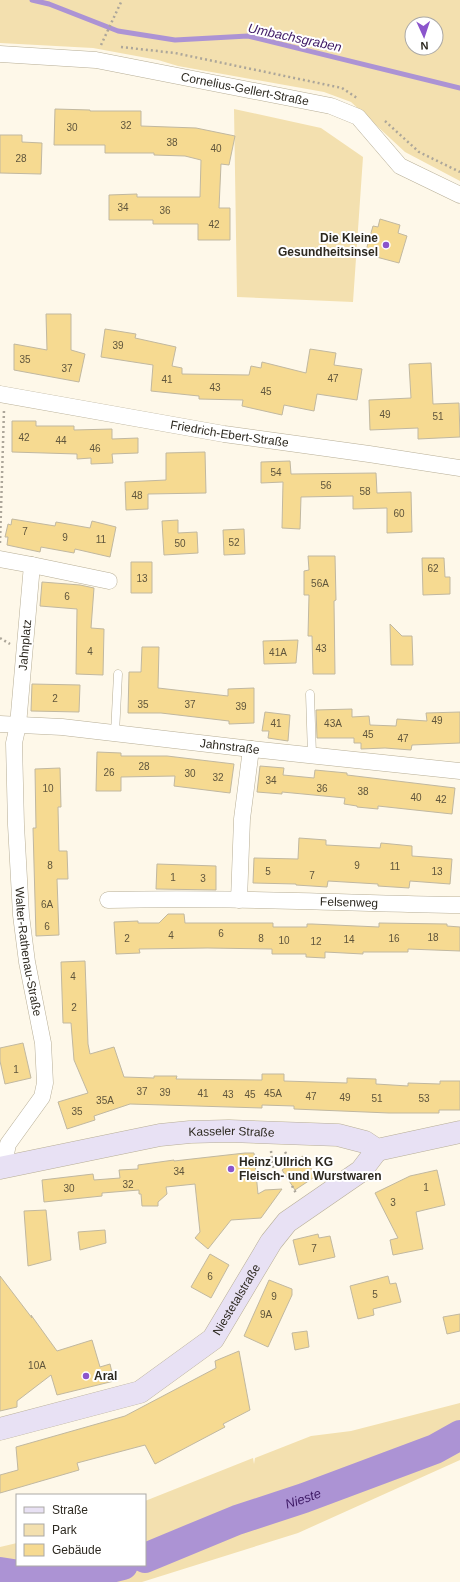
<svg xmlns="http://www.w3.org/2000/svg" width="460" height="1582" viewBox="0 0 460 1582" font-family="Arial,sans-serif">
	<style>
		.green { fill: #f3e0af; fill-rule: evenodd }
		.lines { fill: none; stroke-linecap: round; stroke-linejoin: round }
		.stream { stroke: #ac93d4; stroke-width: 5 }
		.river { stroke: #ac93d4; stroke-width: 30 }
		.building { fill: #f6da91; stroke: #c1b8a0 }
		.service-casing { stroke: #b7ae96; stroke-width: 9 }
		.minor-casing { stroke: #b7ae96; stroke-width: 17 }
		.secondary-casing { stroke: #b7ae96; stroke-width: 23 }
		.path { stroke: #aca69a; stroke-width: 2.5; stroke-dasharray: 2 3; stroke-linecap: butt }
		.service { stroke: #fff; stroke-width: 8 }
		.minor { stroke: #fff; stroke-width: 16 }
		.secondary { stroke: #e8e1f4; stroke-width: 22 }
		.poi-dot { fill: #8b55cc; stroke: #fff; stroke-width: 1.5 }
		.labels { text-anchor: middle; stroke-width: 4; stroke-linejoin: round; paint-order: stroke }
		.number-label { font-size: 10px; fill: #5f553c }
		.street-label { font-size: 12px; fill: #2d2920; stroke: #fff }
		.poi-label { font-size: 12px; font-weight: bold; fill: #2d2920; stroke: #fff; text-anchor: start }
		.water-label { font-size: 13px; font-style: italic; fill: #3e1965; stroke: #fff }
	</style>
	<rect width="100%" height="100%" fill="#fef8e9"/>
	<!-- green -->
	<path class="green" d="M0 0H460V181L405 152 351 102 324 92 178 66 158 60 93 48 0 43ZM412 24H436V48H412Z
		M234 109 321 128 363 157 353 302 237 297Z
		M460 1403V1460L298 1533 142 1582H0V1547L17 1543V1565H145V1501L253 1458 254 1464 255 1458 311 1436 351 1431Z"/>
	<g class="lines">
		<!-- stream -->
		<path class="stream" d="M32 0 49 4 118 31 175 40 248 36 460 88"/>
		<!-- river -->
		<g class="river">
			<path id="s1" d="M145 1558 237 1520 304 1498 435 1449 460 1435"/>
			<path d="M0 1572 58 1581 123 1565"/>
		</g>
	</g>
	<!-- building -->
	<path class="building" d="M55 109 90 110V111H141V126L196 128 235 136 229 165 221 164 219 208H230V240H198V224H153V220H109V195L137 194V197H200L201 160 185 156 154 155V153H105V145H54Z
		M0 135H22V142L42 143 41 174 0 173Z
		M380 219 400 225 398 233 407 236 399 263 365 254 373 226 378 227Z
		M46 314H71V350L85 354 79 382 14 370V344L47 350Z
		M105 329 136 334 135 338 176 347 172 366 182 368V374L249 375 251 366 261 368 262 362 306 373 310 349 336 353 334 365 362 369 357 400 317 394 314 411 284 405 282 415 242 406 243 400 199 399V396L151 391 153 365 101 357Z
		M431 363 433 404 459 403 460 437 418 439V428L370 430 369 400 411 398 409 364Z
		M12 421H36V426H74V430L112 429V439L138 438V453L112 454 113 463 91 464V458L77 459V454L12 452Z
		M205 452 206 493 148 494V509L126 510 125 482 166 480V453Z
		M290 461 291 474 376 473 377 493 411 492 412 532 387 533V508L353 509V496L301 497 300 529 282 528 283 482 261 483V462Z
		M12 519 55 526 56 522 90 528 92 521 116 527 110 557 75 549 74 553 41 547 40 552 7 545 8 537H5L8 524 11 525Z
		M178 520V533L197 532 198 553 164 555 162 521Z
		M244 529 245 554 224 555 223 530Z
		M308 556H335L336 600 334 601 335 674H313L312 636H308L309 595H304V571L309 570Z
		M422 558H444L445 577H450V594L423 595Z
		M131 562H152V593H131Z
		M42 582 80 585 94 588 91 628 104 629 103 675 76 674 77 609 40 606Z
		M390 624 402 636H412L413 665H391Z
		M298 640 296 663 264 664 263 641Z
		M142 647H159L158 688 228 696V689L254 688V723L229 724V721L161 713H128L129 672H141Z
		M32 684 80 685 79 712 31 711Z
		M352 709V717L369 716 370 725 396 726 397 719 427 721 426 713 460 712V743L412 745 411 750 385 748 361 749V743H354V738H317L316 710Z
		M265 712 290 715 288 741 268 738 269 731H262Z
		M97 752 121 753V756H167L234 764 230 793 174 786 175 776 121 777V791H96Z
		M260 766 284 768 283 775 314 778 315 770 347 773V775L455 788 452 814 378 806V809L357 807V806L344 804 345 798 282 792V794L257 792Z
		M60 768 61 807H58L59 851H67L68 879H57L59 935 36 936 33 828H36L35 769Z
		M299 838 326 840V845L380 848 381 843 412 846V856L452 859 450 884 410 881 409 888 378 886V884L328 881 327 887 296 885V884L253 883 254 858 298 859Z
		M157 864 216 866V890L156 889Z
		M168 914H184L185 923H273V927H307V924H312L379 927V923L447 924V926L460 927V951L408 949V952H363V954L325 952V958L306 957V954H272V949L207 948 139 949 140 953 116 954 114 922 138 921V923H159Z
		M85 961 88 1044 90 1054 114 1047 124 1077 154 1078V1076H177L176 1079 262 1080V1074H284V1081L347 1083V1078L376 1079V1084L408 1086V1083L440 1084V1081H460V1110H439V1113H389L294 1109V1106L262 1105V1108L130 1104 94 1116 95 1120 67 1129 58 1102 88 1093 74 1060 71 1023H63L61 962Z
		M23 1043 31 1078 5 1084 0 1061V1048Z
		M245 1153H254L258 1194 265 1190 282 1189 261 1218 231 1220 208 1249 195 1238 200 1232 195 1184 166 1187 167 1194 158 1202V1206H142L141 1194H139V1190L102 1193V1196L44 1202 42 1180 93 1174 94 1180 120 1178 119 1170 138 1169V1165L174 1160V1161Z
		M303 1156 316 1176 295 1190 282 1170Z
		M437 1170 445 1205 416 1212 423 1249 393 1255 390 1240 398 1238 375 1193 410 1176Z
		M46 1210 51 1260 28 1266 24 1211Z
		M105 1230 106 1243 80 1250 78 1232Z
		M318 1234 319 1238 330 1236 335 1257 299 1265 293 1240Z
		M210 1254 229 1265 211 1298 191 1287Z
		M0 1276 32 1318 31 1315 57 1351 92 1340 100 1367 110 1364 114 1381 57 1395 51 1375 17 1401V1407L0 1411Z
		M388 1276 390 1284 396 1283 401 1302 373 1309 374 1315 358 1319 350 1286Z
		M269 1280 292 1289V1295L268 1347 244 1336Z
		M460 1314V1331L447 1334 443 1317Z
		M307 1331 309 1347 295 1350 292 1333Z
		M239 1351 250 1410 223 1424 225 1427 155 1464 145 1445 77 1463 79 1470 0 1493V1475L18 1470 16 1447 125 1416 216 1368 215 1361Z"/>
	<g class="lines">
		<defs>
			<path id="service" d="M310 694 312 755
				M115 733 118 674"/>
			<g id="minor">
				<path id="s2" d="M0 54 96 60 331 106 358 117 400 166 460 195"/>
				<path id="s3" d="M0 394 224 434 369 454 460 468"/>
				<path id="s4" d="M0 559 32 565 18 725 14 743 16 825 21 915 27 962 43 1043 45 1083 42 1097 8 1144 6 1154 7 1166"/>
				<path d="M32 565 109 581"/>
				<path id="s5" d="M0 724 62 727 251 749 460 771"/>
				<path id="s6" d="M108 900C225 897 343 903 460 905"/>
				<path d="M239 900 242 819 251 749"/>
			</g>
			<g id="secondary">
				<path id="s7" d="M0 1168 160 1135 190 1132 229 1131 338 1135 365 1142 377 1150 460 1132"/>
				<path id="s8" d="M0 1429 140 1392 213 1339 271 1242 287 1222 361 1171 377 1150"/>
			</g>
		</defs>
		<!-- service casing -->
		<use href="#service" class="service-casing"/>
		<!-- minor casing -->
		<use href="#minor" class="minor-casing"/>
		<!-- secondary casing -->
		<use href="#secondary" class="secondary-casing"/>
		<!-- path -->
		<path class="path" d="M101 45 122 0
			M121 47 175 53 342 88 357 98
			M385 121 419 152 460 172
			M0 543 4 410
			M0 638 10 644
			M271 1151 274 1176
			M285 1152 292 1163
			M292 1186 296 1193"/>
		<!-- service -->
		<use href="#service" class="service"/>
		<!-- minor -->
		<use href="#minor" class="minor"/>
		<!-- secondary -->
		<use href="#secondary" class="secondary"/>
	</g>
	<!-- markers -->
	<g class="poi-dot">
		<circle cx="386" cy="245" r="4"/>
		<circle cx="231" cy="1169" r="4"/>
		<circle cx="86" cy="1376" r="4"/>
	</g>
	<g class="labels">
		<!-- number labels -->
		<g class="number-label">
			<text x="126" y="129">32</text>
			<text x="72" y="131">30</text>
			<text x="172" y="146">38</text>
			<text x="216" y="152">40</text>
			<text x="21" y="162">28</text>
			<text x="123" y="211">34</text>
			<text x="165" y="214">36</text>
			<text x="214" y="228">42</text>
			<text x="118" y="349">39</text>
			<text x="25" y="363">35</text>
			<text x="67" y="372">37</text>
			<text x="333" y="382">47</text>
			<text x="167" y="383">41</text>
			<text x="215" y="391">43</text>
			<text x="266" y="395">45</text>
			<text x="385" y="418">49</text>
			<text x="438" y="420">51</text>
			<text x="24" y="441">42</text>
			<text x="61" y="444">44</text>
			<text x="95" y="452">46</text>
			<text x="276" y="476">54</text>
			<text x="326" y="489">56</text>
			<text x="365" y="495">58</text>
			<text x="137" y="499">48</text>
			<text x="399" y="517">60</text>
			<text x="25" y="535">7</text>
			<text x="65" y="541">9</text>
			<text x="101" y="543">11</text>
			<text x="234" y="546">52</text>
			<text x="180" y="547">50</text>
			<text x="433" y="572">62</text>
			<text x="142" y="582">13</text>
			<text x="320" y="587">56A</text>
			<text x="67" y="600">6</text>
			<text x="321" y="652">43</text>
			<text x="90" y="655">4</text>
			<text x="278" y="656">41A</text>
			<text x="55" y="702">2</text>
			<text x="143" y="708">35</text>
			<text x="190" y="708">37</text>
			<text x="241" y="710">39</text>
			<text x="437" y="724">49</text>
			<text x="276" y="727">41</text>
			<text x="333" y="727">43A</text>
			<text x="368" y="738">45</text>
			<text x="403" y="742">47</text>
			<text x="144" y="770">28</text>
			<text x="109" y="776">26</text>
			<text x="190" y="777">30</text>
			<text x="218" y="781">32</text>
			<text x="271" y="784">34</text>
			<text x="48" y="792">10</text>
			<text x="322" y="792">36</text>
			<text x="363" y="795">38</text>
			<text x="416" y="801">40</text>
			<text x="441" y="803">42</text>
			<text x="50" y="869">8</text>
			<text x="357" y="869">9</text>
			<text x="395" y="870">11</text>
			<text x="268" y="875">5</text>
			<text x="437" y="875">13</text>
			<text x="312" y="879">7</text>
			<text x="173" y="881">1</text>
			<text x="203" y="882">3</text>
			<text x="47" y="908">6A</text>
			<text x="47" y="930">6</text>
			<text x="221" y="937">6</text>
			<text x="171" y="939">4</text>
			<text x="433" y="941">18</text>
			<text x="127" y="942">2</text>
			<text x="261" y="942">8</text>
			<text x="394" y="942">16</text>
			<text x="349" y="943">14</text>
			<text x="284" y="944">10</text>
			<text x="316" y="945">12</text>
			<text x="73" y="980">4</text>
			<text x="74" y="1011">2</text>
			<text x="16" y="1073">1</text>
			<text x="142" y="1095">37</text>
			<text x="165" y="1096">39</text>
			<text x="203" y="1097">41</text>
			<text x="273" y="1097">45A</text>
			<text x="228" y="1098">43</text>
			<text x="250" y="1098">45</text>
			<text x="311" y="1100">47</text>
			<text x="345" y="1101">49</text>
			<text x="377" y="1102">51</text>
			<text x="424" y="1102">53</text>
			<text x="105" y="1104">35A</text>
			<text x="77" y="1115">35</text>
			<text x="179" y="1175">34</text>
			<text x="128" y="1188">32</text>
			<text x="426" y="1191">1</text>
			<text x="69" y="1192">30</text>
			<text x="393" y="1206">3</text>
			<text x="314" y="1252">7</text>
			<text x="210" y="1280">6</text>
			<text x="375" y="1298">5</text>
			<text x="274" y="1300">9</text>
			<text x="266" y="1318">9A</text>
			<text x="37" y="1369">10A</text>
		</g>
		<!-- street labels -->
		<g class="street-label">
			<text dy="4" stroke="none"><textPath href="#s2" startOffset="248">Cornelius-Gellert-Straße</textPath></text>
			<text dy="4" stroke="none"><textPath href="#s3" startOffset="233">Friedrich-Ebert-Straße</textPath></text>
			<text transform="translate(25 645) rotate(-85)" y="4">Jahnplatz</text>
			<text dy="4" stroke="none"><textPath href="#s5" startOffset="231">Jahnstraße</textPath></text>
			<text dy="4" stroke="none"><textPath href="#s6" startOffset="241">Felsenweg</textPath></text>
			<text dy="4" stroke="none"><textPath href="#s4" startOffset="421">Walter-Rathenau-Straße</textPath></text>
			<text dy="4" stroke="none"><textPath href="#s7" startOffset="235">Kasseler Straße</textPath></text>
			<text dy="4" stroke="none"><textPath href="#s8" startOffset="281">Niestetalstraße</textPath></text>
		</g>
		<!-- poi labels -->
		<g class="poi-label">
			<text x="378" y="242" text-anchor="end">Die Kleine<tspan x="378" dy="14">Gesundheitsinsel</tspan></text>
			<text x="239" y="1166">Heinz Ullrich KG<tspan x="239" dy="14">Fleisch- und Wurstwaren</tspan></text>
			<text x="94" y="1380">Aral</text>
		</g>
		<!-- water labels -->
		<g class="water-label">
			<text transform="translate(295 37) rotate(12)" y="5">Umbachsgraben</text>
			<text dy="5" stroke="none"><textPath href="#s1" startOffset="169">Nieste</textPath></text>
		</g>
	</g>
	<!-- legend -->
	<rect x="16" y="1494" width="130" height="72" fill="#ffffff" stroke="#aba9a6"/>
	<rect x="24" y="1507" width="20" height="6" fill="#e8e1f4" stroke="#aba9a6"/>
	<text x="52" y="1514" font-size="12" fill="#2d2920">Straße</text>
	<rect x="24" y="1524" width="20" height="12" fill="#f3e0af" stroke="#aba9a6"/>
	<text x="52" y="1534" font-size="12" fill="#2d2920">Park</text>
	<rect x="24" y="1544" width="20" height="12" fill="#f6da91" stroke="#aba9a6"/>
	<text x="52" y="1554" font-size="12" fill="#2d2920">Gebäude</text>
	<!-- north arrow -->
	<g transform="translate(424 36) rotate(177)"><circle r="19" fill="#ffffff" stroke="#aba9a6"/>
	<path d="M0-3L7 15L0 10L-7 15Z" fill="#8b55cc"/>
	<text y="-6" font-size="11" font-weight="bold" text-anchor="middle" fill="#2d2920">N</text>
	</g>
</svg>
